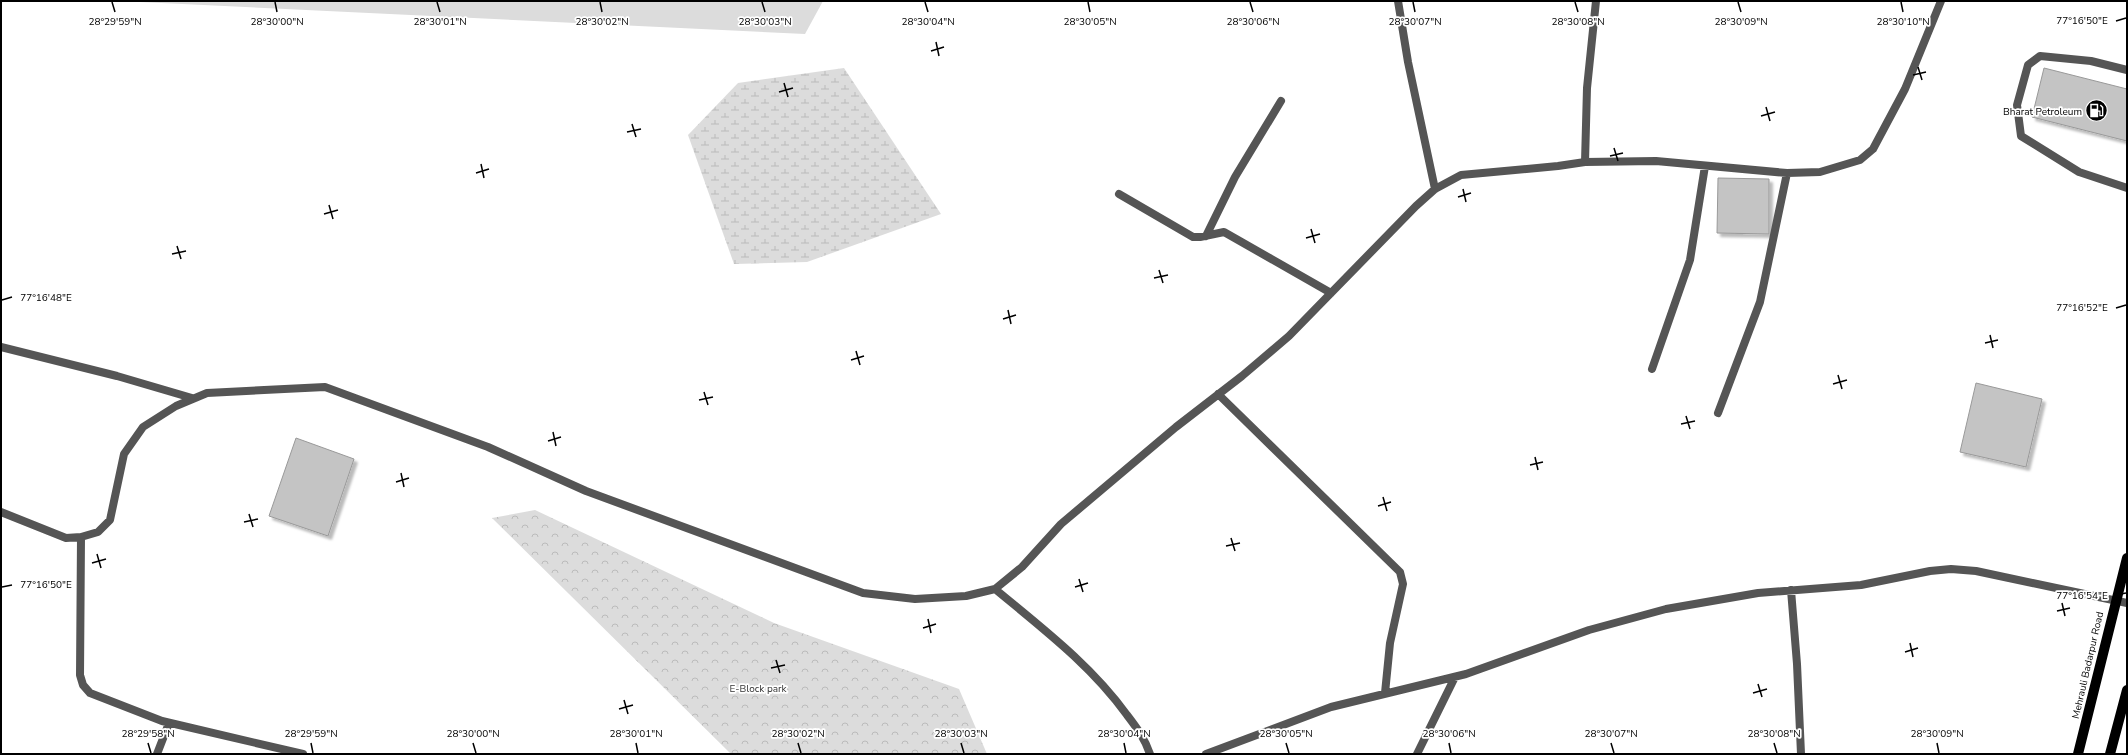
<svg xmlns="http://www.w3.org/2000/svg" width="2128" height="755" viewBox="0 0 2128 755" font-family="'Nunito Sans',sans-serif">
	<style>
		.grass { fill: #dcdcdc }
		.wetland { fill: url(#wetland-marsh) }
		.park { fill: url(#park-crowns) }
		.building { fill: #c4c4c4; stroke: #999; filter: url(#shadow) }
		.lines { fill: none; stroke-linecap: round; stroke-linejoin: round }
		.lane { stroke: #555; stroke-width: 8 }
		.street { stroke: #555; stroke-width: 8 }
		.primary { stroke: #000; stroke-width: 10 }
		.ticks { fill: none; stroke: #000; stroke-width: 1.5 }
		.labels { text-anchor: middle; stroke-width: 3.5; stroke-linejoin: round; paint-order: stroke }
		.poi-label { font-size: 10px; fill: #000; stroke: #fff; text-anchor: end }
		.street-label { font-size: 10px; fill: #000; stroke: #fff }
		.park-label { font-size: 10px; fill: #333; stroke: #fff }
		.ticks-label { font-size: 10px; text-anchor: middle; fill: #000; stroke: #fff; stroke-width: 3.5; stroke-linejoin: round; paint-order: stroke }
	</style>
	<defs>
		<pattern id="wetland-marsh" width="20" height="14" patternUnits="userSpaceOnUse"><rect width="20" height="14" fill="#dcdcdc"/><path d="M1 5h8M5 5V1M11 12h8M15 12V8" fill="none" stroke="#bbb"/></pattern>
		<pattern id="park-crowns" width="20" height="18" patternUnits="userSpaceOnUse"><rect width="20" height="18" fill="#dcdcdc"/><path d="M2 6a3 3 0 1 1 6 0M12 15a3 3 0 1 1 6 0" fill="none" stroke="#bbb"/></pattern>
		<filter id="shadow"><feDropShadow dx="3.5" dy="3.5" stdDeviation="1" flood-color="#0004"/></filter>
	</defs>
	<rect width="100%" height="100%" fill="#fff"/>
	<!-- grass -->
	<path class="grass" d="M119 1H823L805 34Z"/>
	<!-- wetland -->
	<path class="wetland" d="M844 68 941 214 807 262 734 264 688 135 738 83Z"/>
	<!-- park -->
	<path class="park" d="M535 510 774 623 959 689 987 754H731L492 518Z"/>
	<!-- building -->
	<path class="building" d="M2044 68 2127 89V141L2032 117Z
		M1718 178 1769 179V234L1717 233Z
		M1976 383 2042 399 2026 467 1960 452Z
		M296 438 354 459 328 536 269 516Z"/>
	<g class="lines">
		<!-- lane -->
		<path class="lane" d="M2127 70 2091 61 2040 56 2028 65 2017 105 2021 136 2079 172 2127 188"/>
		<!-- street -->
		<path class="street" d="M1398 1 1408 62 1435 189
			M1585 162 1587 88 1596 1
			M1119 194 1193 237H1200L1224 232 1331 293
			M1206 236 1235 177 1281 101
			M1 347 117 376 192 398
			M1652 369 1690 260 1705 166
			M1218 394 1400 572 1403 584 1390 643 1385 693
			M1718 413 1760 302 1787 173
			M1 512 66 538 81 537 98 532 110 520 124 454 143 427 176 406 207 393 325 387 488 447 586 491 863 593 915 599 966 596 995 589 1022 567 1061 524 1176 427 1242 376 1289 336 1416 206 1435 189 1461 175 1558 166 1585 162 1656 161 1787 173 1820 172 1860 160 1873 149 1905 89 1941 1
			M81 537 80 675 83 685 90 693 162 721 303 754
			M995 589C1042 628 1091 665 1127 715 1137 728 1145 739 1150 754
			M1791 590 1797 664 1801 754
			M157 754 169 723
			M1206 754 1331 707 1466 674 1589 630 1666 609 1758 593 1861 585 1930 571 1951 569 1976 571 2127 603
			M1417 754 1455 677"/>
		<!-- primary -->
		<path class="primary" d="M2078 754 2127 558
			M2110 754 2127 690"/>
	</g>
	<!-- ticks -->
	<path class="ticks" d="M112 2 115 12M275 2 277 12M437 2 440 12M600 2 602 12M762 2 765 12M925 2 928 12M1088 2 1090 12M1250 2 1253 12M1413 2 1415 12M1575 2 1578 12M1738 2 1741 12M1901 2 1903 12M2116 21 2126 18M936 42 939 56M931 51 944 47M1918 67 1922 80M1913 75 1926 72M784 83 788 97M779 92 793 88M1766 107 1770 121M1761 116 1775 112M632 124 636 137M627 132 641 129M1614 148 1618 161M1610 156 1623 153M481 164 484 178M476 173 489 169M1463 189 1466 202M1458 197 1471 193M329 205 333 219M324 214 338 210M1311 229 1315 243M1306 238 1320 234M177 246 181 259M172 254 186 251M1159 270 1163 283M1154 278 1168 275M2 300 12 297M2116 308 2126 305M1008 310 1011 324M1003 319 1016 315M1990 335 1993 348M1985 343 1998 340M856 351 860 365M851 360 864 356M1838 375 1842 389M1833 384 1847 380M704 392 708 405M699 400 713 397M1686 416 1690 429M1681 424 1695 421M553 432 556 446M548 441 561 437M1535 457 1538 470M1530 465 1543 462M401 473 404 487M396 482 409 478M1383 497 1387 511M1378 506 1391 502M249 514 253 527M244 522 258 519M1231 538 1235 551M1226 546 1240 543M97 554 101 568M92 563 106 559M1079 579 1083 592M2 587 12 585M1075 587 1088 583M2116 595 2126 593M2062 603 2065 616M2057 611 2070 608M928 619 931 633M923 628 936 624M1910 643 1913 657M1905 652 1918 648M776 660 780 673M771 668 785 665M1758 684 1762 697M1753 693 1767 689M624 700 628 714M619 709 633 705M148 743 151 753M311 743 313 753M473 743 476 753M636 743 638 753M798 743 801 753M961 743 964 753M1124 743 1126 753M1286 743 1289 753M1449 743 1451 753M1611 743 1614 753M1774 743 1777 753M1937 743 1939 753"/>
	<!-- icons -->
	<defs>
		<symbol id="fuel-disc" viewBox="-11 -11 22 22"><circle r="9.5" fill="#000" stroke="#fff"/><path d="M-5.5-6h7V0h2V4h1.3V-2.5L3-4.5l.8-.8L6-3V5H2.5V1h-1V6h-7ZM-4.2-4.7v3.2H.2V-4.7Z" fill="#fff"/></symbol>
	</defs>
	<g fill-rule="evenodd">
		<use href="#fuel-disc" x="2084" y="98" width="25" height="25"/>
	</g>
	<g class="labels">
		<!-- poi labels -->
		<g class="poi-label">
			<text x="2082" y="115">Bharat Petroleum</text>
		</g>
		<!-- street labels -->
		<g class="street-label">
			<text transform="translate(2087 665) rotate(-77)" y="4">Mehrauli Badarpur Road</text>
		</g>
		<!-- park labels -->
		<g class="park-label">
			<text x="758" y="692">E-Block park</text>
		</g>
	</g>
	<g class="ticks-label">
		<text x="2082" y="24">77°16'50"E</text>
		<text x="115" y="25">28°29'59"N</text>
		<text x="440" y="25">28°30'01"N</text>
		<text x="602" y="25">28°30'02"N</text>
		<text x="928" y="25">28°30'04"N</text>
		<text x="1090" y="25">28°30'05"N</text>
		<text x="1253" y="25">28°30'06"N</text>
		<text x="1415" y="25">28°30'07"N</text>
		<text x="1578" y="25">28°30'08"N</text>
		<text x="1741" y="25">28°30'09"N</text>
		<text x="1903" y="25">28°30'10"N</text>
		<text x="277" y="25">28°30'00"N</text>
		<text x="765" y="25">28°30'03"N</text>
		<text x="46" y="301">77°16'48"E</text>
		<text x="2082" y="311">77°16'52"E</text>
		<text x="46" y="588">77°16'50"E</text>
		<text x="2082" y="599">77°16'54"E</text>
		<text x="148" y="737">28°29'58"N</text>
		<text x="311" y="737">28°29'59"N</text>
		<text x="473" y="737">28°30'00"N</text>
		<text x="636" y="737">28°30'01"N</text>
		<text x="798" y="737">28°30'02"N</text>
		<text x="961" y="737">28°30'03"N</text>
		<text x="1124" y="737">28°30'04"N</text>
		<text x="1286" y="737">28°30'05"N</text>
		<text x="1449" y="737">28°30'06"N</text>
		<text x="1611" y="737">28°30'07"N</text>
		<text x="1774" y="737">28°30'08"N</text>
		<text x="1937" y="737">28°30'09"N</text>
	</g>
	<!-- border -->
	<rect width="2128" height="755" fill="none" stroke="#000000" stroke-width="4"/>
</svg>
